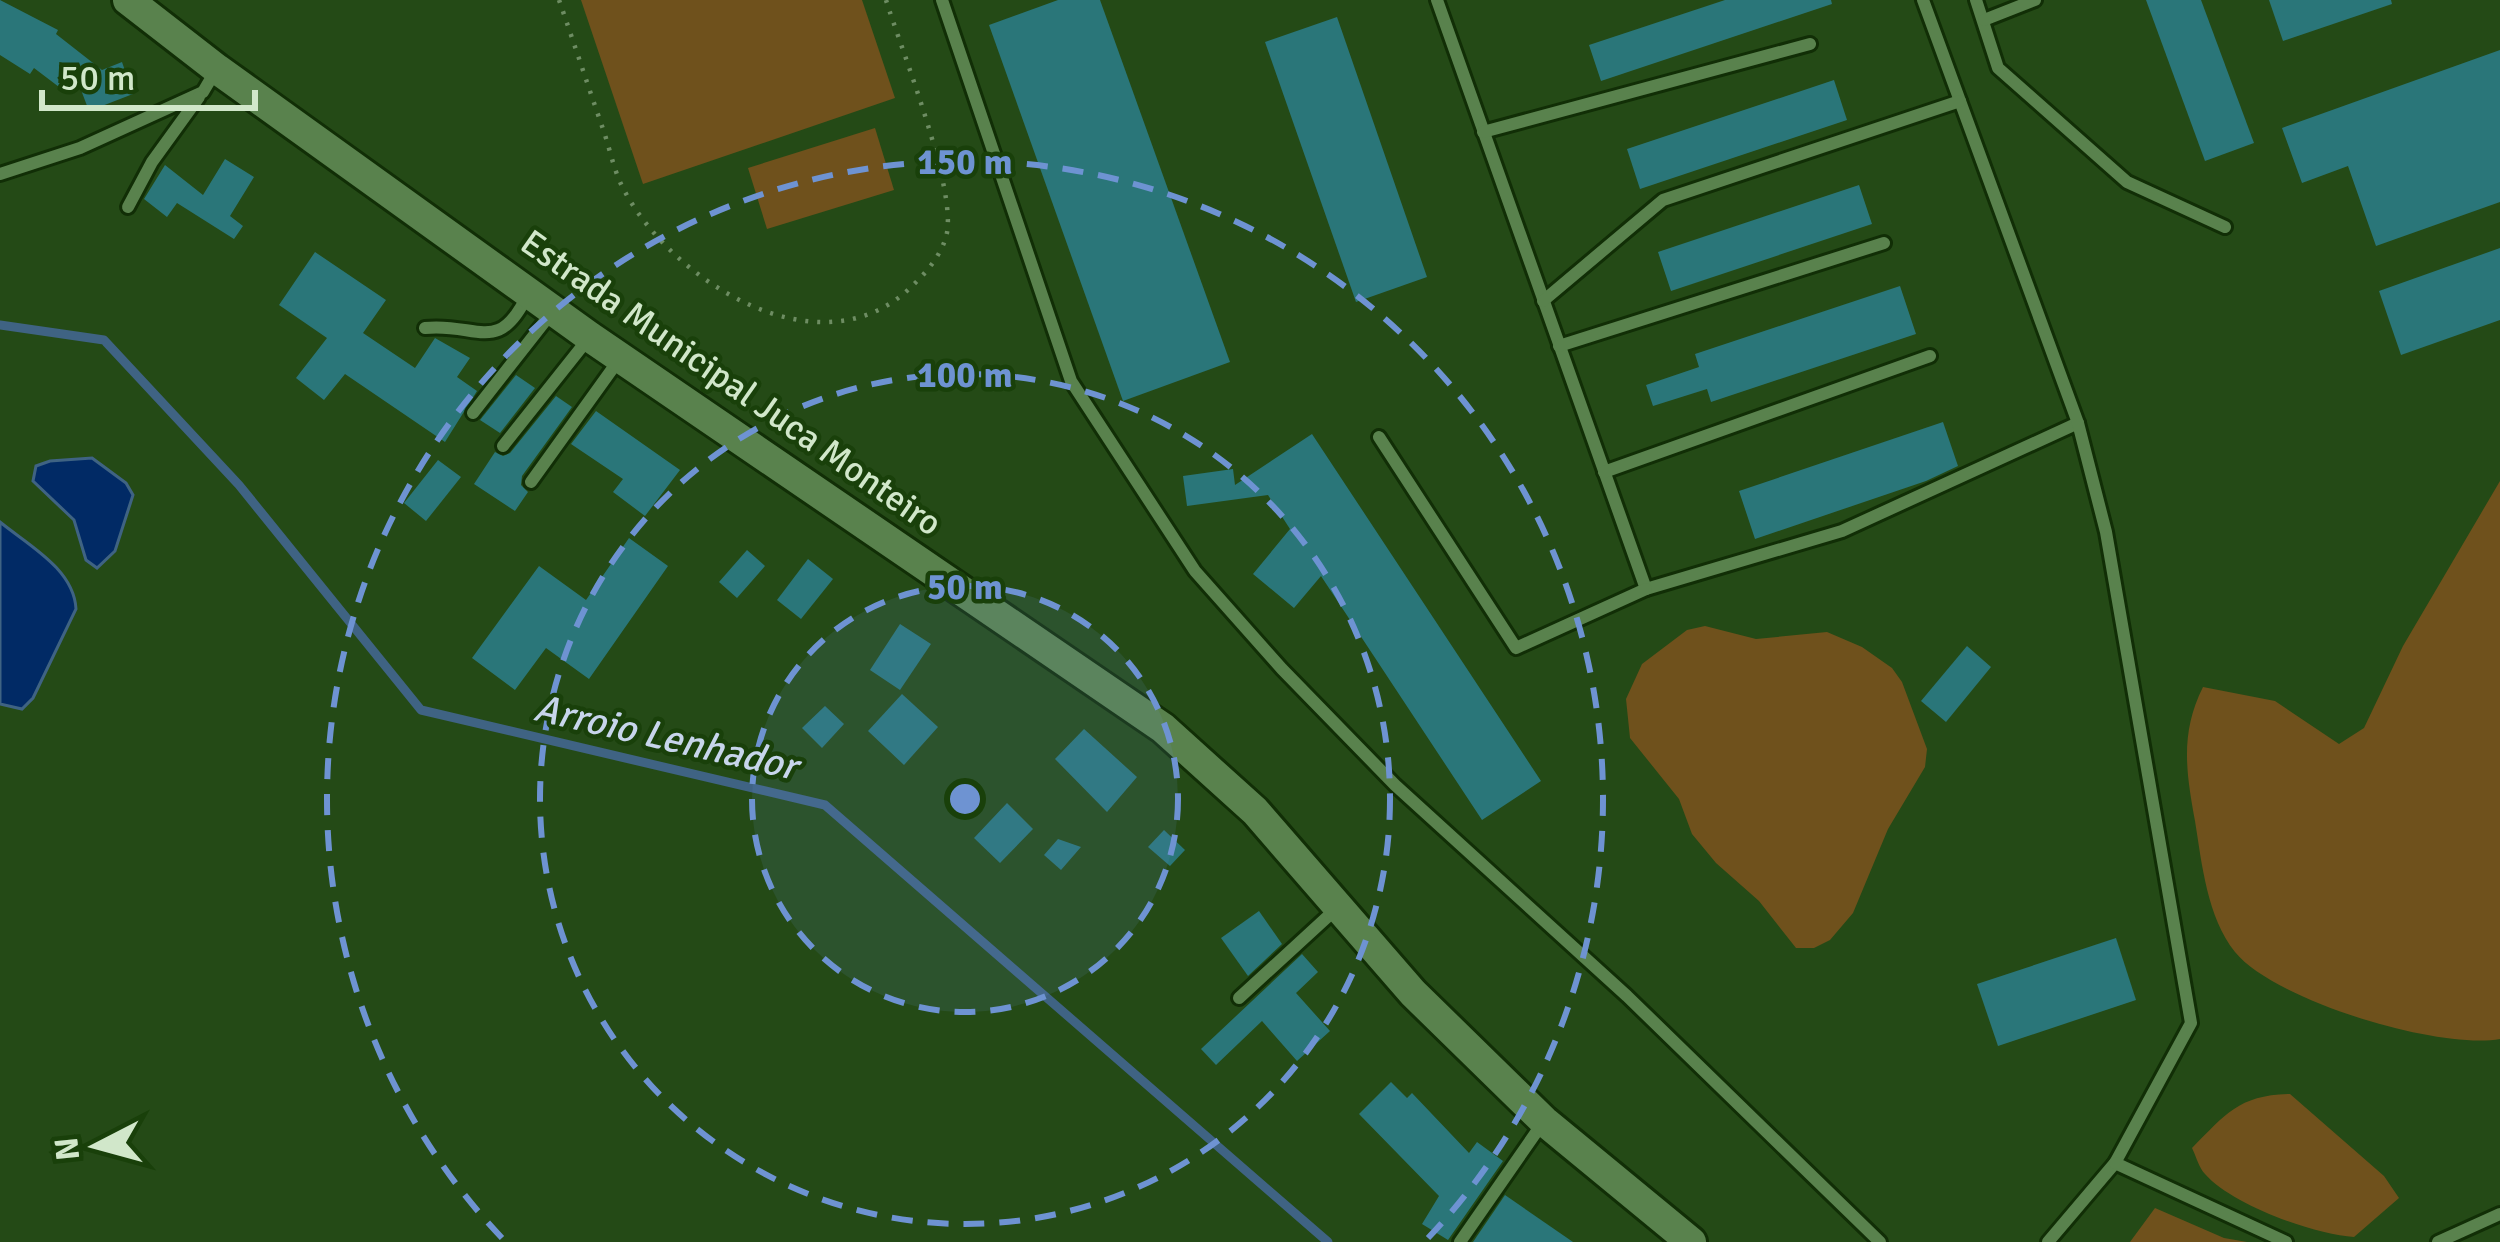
<svg xmlns="http://www.w3.org/2000/svg" width="2500" height="1242" font-family="Signika,sans-serif">
	<style>
		.green { fill: #6f511c }
		.water { fill: #012a65; stroke: #3f6383; stroke-width: 3 }
		.lines { fill: none; stroke-linecap: round; stroke-linejoin: round }
		.stream { stroke: #3f6383; stroke-width: 9 }
		.building { fill: #2a7679 }
		.service-casing { stroke: #112e06; stroke-width: 18 }
		.tertiary-casing { stroke: #112e06; stroke-width: 36 }
		.path { stroke: #6e8d63; stroke-width: 4.5; stroke-dasharray: 3 9; stroke-linecap: butt }
		.service { stroke: #59824d; stroke-width: 12 }
		.tertiary { stroke: #59824d; stroke-width: 30 }
		.ring { fill: none; stroke: #6e93d2; stroke-width: 6; stroke-dasharray: 21 15 }
		.labels { text-anchor: middle; dominant-baseline: central; stroke-width: 9; stroke-linejoin: round; paint-order: stroke }
		.street-label { font-size: 36px; fill: #d1e7ca; stroke: #19400a }
		.water-label { font-size: 39px; font-style: italic; fill: #c7d5eb; stroke: #19400a }
		.centre { fill: #6e93d2; stroke: #19400a; stroke-width: 6 }
		.ring-label { font-size: 36px; text-anchor: middle; font-weight: bold; fill: #6e93d2; stroke: #19400a; stroke-width: 9; stroke-linejoin: round; paint-order: stroke }
	</style>
	<rect width="100%" height="100%" fill="#244a16"/>
	<!-- green -->
	<g class="green">
		<path d="M581 0H862L895 98 643 184Z"/>
		<path d="M875 128 894 190 767 229 748 168Z"/>
		<path d="M2500 481V1039C2439 1050 2275 1001 2235 952 2207 917 2202 864 2195 821 2186 772 2180 733 2203 687L2275 701 2339 744 2364 728 2403 646Z"/>
		<path d="M1705 626 1756 639 1827 632 1862 647 1892 668 1902 682 1927 749 1925 767 1888 829 1853 913 1830 940 1814 948H1796L1759 901 1716 863 1692 834 1679 799 1630 738 1626 699 1642 664 1687 630Z"/>
		<path d="M2290 1094 2384 1176 2399 1198 2354 1237C2315 1235 2232 1205 2205 1174 2199 1168 2196 1156 2192 1148 2226 1114 2239 1095 2290 1094Z"/>
		<path d="M2155 1208 2224 1238 2247 1242H2130Z"/>
	</g>
	<!-- water -->
	<g class="water">
		<path d="M92 458 126 483 133 495 115 551 97 568 86 560 74 520 33 481 36 466 50 461Z"/>
		<path d="M0 522C28 545 74 569 76 609L33 698 22 709 0 704Z"/>
	</g>
	<g class="lines">
		<!-- stream -->
		<path class="stream" d="M0 325 104 340 239 485 421 710 825 805 1328 1242"/>
	</g>
	<!-- building -->
	<g class="building">
		<path d="M0 0 58 30 56 34 102 70 122 62 133 94 89 111 75 74 63 90 34 68 30 74 0 55Z"/>
		<path d="M1058 0H1100L1230 362 1123 401 989 25Z"/>
		<path d="M1725 0H1831L1832 4 1601 81 1589 45Z"/>
		<path d="M2146 0H2201L2254 143 2205 161Z"/>
		<path d="M2269 0H2391L2392 4 2283 41Z"/>
		<path d="M1337 17 1427 277 1356 302 1265 42Z"/>
		<path d="M2500 50V202L2376 246 2348 166 2302 183 2282 128Z"/>
		<path d="M1834 80 1847 120 1640 189 1627 149Z"/>
		<path d="M225 159 254 177 230 216 243 226 234 239 177 203 167 217 144 199 165 165 203 195Z"/>
		<path d="M1859 185 1872 224 1671 291 1658 252Z"/>
		<path d="M2500 248V320L2401 355 2379 291Z"/>
		<path d="M315 252 386 300 363 333 415 368 435 338 470 358 457 377 477 391 445 442 345 374 324 400 296 378 327 338 279 305Z"/>
		<path d="M1900 286 1916 334 1711 402 1707 389 1653 406 1646 385 1699 367 1695 354Z"/>
		<path d="M516 375 535 388 500 433 480 420Z"/>
		<path d="M556 396 572 407 522 476 521 485 528 492 515 511 474 484 495 452 503 456 510 453Z"/>
		<path d="M596 411 680 470 645 516 613 492 623 479 571 444Z"/>
		<path d="M1943 422 1958 466 1926 481 1755 539 1739 491Z"/>
		<path d="M1312 434 1541 781 1482 820 1321 576 1294 608 1253 574 1290 529 1268 495 1187 506 1183 476 1233 469 1235 485Z"/>
		<path d="M438 460 461 477 426 521 404 503Z"/>
		<path d="M629 538 668 566 589 679 546 648 515 690 472 658 539 566 586 600Z"/>
		<path d="M747 550 765 566 737 598 719 582Z"/>
		<path d="M808 559 833 579 801 619 777 600Z"/>
		<path d="M900 624 931 644 900 690 870 670Z"/>
		<path d="M1967 646 1991 667 1946 722 1921 701Z"/>
		<path d="M902 694 938 727 904 765 868 731Z"/>
		<path d="M825 706 844 724 822 748 802 728Z"/>
		<path d="M1084 729 1137 777 1107 812 1055 759Z"/>
		<path d="M1007 803 1033 829 1000 863 974 838Z"/>
		<path d="M1164 830 1185 850 1170 866 1148 847Z"/>
		<path d="M1058 839 1081 847 1061 870 1044 855Z"/>
		<path d="M1259 911 1282 944 1248 976 1221 938Z"/>
		<path d="M2116 938 2136 1000 1998 1046 1977 984Z"/>
		<path d="M1302 954 1318 972 1296 993 1330 1031 1297 1061 1262 1021 1216 1065 1201 1049Z"/>
		<path d="M1391 1082 1407 1098 1412 1093 1469 1153 1477 1142 1503 1161 1448 1240 1422 1224 1439 1196 1359 1114Z"/>
		<path d="M1505 1195 1573 1242H1473Z"/>
	</g>
	<g class="lines">
		<!-- service casing -->
		<g class="service-casing">
			<g id="service">
				<path d="M942 0 1071 381 1195 571 1282 669 1395 785 1627 996 1880 1242"/>
				<path d="M1437 0 1646 589 1842 531 2078 423"/>
				<path d="M1923 0 2078 423 2106 532 2191 1023 2115 1163 2048 1242"/>
				<path d="M1976 0 1998 68 2127 182 2225 227"/>
				<path d="M1984 20 2035 0"/>
				<path d="M1483 132 1810 44"/>
				<path d="M0 174 80 148 203 92 216 70"/>
				<path d="M128 207 152 162 199 97"/>
				<path d="M1543 301 1663 200 1960 101"/>
				<path d="M425 328C477 322 498 357 528 294"/>
				<path d="M1559 346 1884 243"/>
				<path d="M473 413 553 311"/>
				<path d="M1379 437 1516 648 1646 589"/>
				<path d="M503 446 588 339"/>
				<path d="M1604 472 1930 356"/>
				<path d="M531 482 618 361"/>
				<path d="M1239 998 1336 909"/>
				<path d="M2115 1163 2286 1242"/>
				<path d="M1460 1242 1544 1121"/>
				<path d="M2438 1242 2500 1214"/>
			</g>
		</g>
		<!-- tertiary casing -->
		<g class="tertiary-casing">
			<path id="tertiary" d="M128 0 217 69 590 337 1163 728 1255 811 1413 993 1544 1121 1691 1242"/>
		</g>
		<!-- path -->
		<path class="path" d="M559 0C574 43 588 86 603 129 610 149 614 172 624 190 672 281 819 374 910 288 925 274 940 257 946 237 959 193 901 49 886 0"/>
		<!-- service -->
		<use href="#service" class="service"/>
		<!-- tertiary -->
		<use href="#tertiary" class="tertiary"/>
	</g>
	<!-- distance rings -->
	<circle cx="965" cy="799" r="213" fill="#6e93d2" fill-opacity=".12"/>
	<g class="ring">
		<circle cx="965" cy="799" r="213"/>
		<circle cx="965" cy="799" r="425"/>
		<path d="M502 1238A638 638 0 1 1 1428 1238"/>
	</g>
	<g class="labels">
		<!-- street labels -->
		<g class="street-label">
			<text transform="translate(731 383) rotate(35)">Estrada Municipal Juca Monteiro</text>
		</g>
		<!-- water labels -->
		<g class="water-label">
			<text transform="translate(666 737) rotate(13)">Arroio Lenhador</text>
		</g>
	</g>
	<circle cx="965" cy="799" r="18" class="centre"/>
	<g class="ring-label">
		<text x="965" y="174">150 m</text>
		<text x="965" y="387">100 m</text>
		<text x="965" y="599">50 m</text>
	</g>
	<!-- north arrow -->
	<g transform="translate(96 1146) rotate(264)" stroke="#19400a" stroke-width="9" paint-order="stroke">
	<path d="M0-9L21 45L0 30L-21 45Z" fill="#d1e7ca"/>
	<text y="-18" font-size="33" font-weight="bold" text-anchor="middle" fill="#d1e7ca">N</text>
	</g>
	<!-- scale -->
	<path d="M42 90v18h213v-18" fill="none" stroke="#d1e7ca" stroke-width="6"/>
	<text x="60" y="90" font-size="36" fill="#d1e7ca" stroke="#19400a" stroke-width="9" paint-order="stroke">50 m</text>
</svg>
